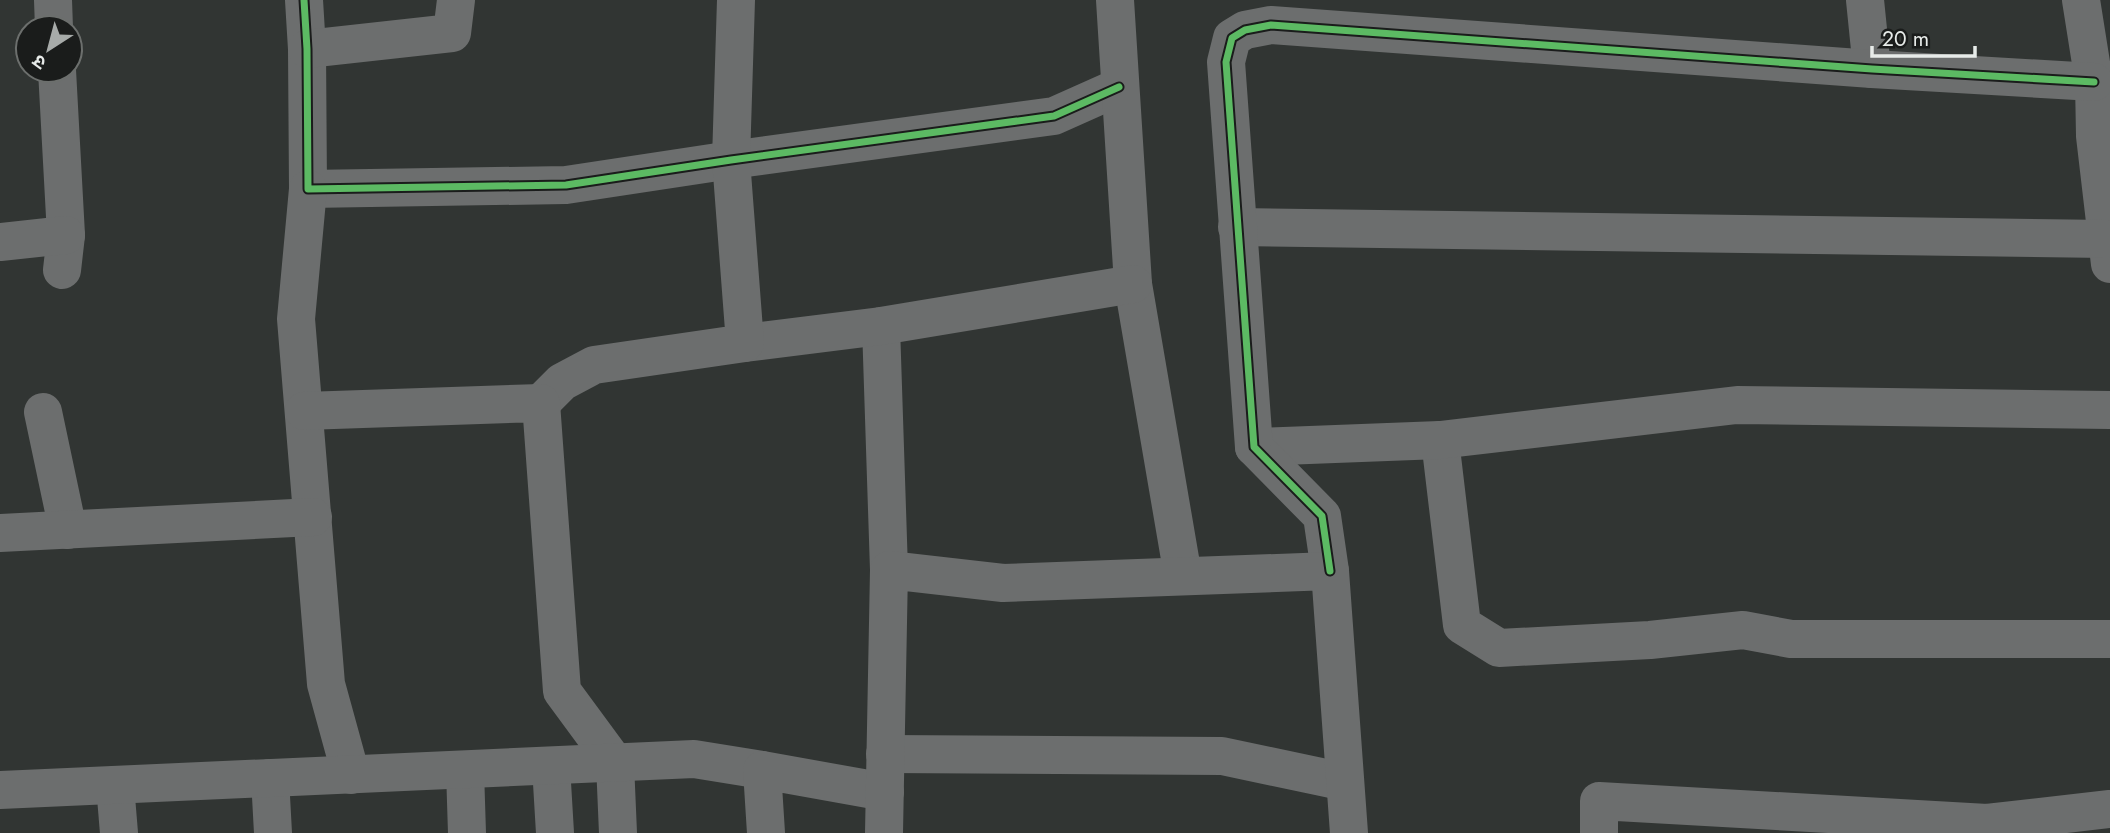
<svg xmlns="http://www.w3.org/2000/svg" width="2110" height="833" font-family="Jost,'Noto Sans Devanagari',sans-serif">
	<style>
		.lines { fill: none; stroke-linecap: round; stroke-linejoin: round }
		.minor { stroke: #6c6e6e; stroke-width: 38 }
		.cycleway-casing { stroke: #1a1c1b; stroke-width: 11 }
		.cycleway { stroke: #5cba63; stroke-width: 7 }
	</style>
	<rect width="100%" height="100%" fill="#313533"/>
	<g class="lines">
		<!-- minor -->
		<g class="minor">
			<path d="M53 0 54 28"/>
			<path d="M304 0 307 49 308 189 566 185 731 160 1054 116 1119 87"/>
			<path d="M1115 0 1133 284 1183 576"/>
			<path d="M1865 0 1872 69"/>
			<path d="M2081 0 2094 82 2095 136 2110 264"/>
			<path d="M307 49 452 33 456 0"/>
			<path d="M57 70 66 235 62 270"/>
			<path d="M308 189 296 319 326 684 351 775"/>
			<path d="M1237 227 2107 239"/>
			<path d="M0 242 66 235"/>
			<path d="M881 326 889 570"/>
			<path d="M745 343 881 326 1133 284"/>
			<path d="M541 403 562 382 594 365 745 343 731 160 736 0"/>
			<path d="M304 411 541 403 562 691 615 763 618 833"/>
			<path d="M43 412 68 530"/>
			<path d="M1440 440 1462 625 1499 648 1650 640 1743 630 1791 639H2110"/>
			<path d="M1254 447 1440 440 1737 405 2110 410"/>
			<path d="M0 533 313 517"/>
			<path d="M1330 571 1322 516 1254 447 1226 62 1232 38 1245 30 1271 25 1872 69 2094 82"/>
			<path d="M885 754 1222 756 1345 782"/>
			<path d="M551 766 555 833"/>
			<path d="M465 770 467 833"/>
			<path d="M270 778 273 833"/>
			<path d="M115 785 119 833"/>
			<path d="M0 790 694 759 762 770"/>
			<path d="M766 833 762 770 885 792"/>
			<path d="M884 833 889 570 1003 583 1330 571 1349 833"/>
			<path d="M1599 833V801L1987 823 2110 809"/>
		</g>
		<!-- cycleway casing -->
		<g class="cycleway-casing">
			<g id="cycleway">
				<path d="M304 0 307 49 308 189 566 185 731 160 1054 116 1119 87"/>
				<path d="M1330 571 1322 516 1254 447 1226 62 1232 38 1245 30 1271 25 1872 69 2094 82"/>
			</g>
		</g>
		<!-- cycleway -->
		<use href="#cycleway" class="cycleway"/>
	</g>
	<!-- north arrow -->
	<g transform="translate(49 49) rotate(216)"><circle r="33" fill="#1a1c1b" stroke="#6c6f6d" stroke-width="2"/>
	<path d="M0-5L12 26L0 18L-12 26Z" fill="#a7aba9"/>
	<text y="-10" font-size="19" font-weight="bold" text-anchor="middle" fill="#e7ebe9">उ</text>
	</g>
	<!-- scale -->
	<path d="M1872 46v10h103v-10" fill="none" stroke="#e7ebe9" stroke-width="3.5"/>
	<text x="1882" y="46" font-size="21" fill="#e7ebe9" stroke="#1a1c1b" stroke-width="5" paint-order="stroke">20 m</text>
</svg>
